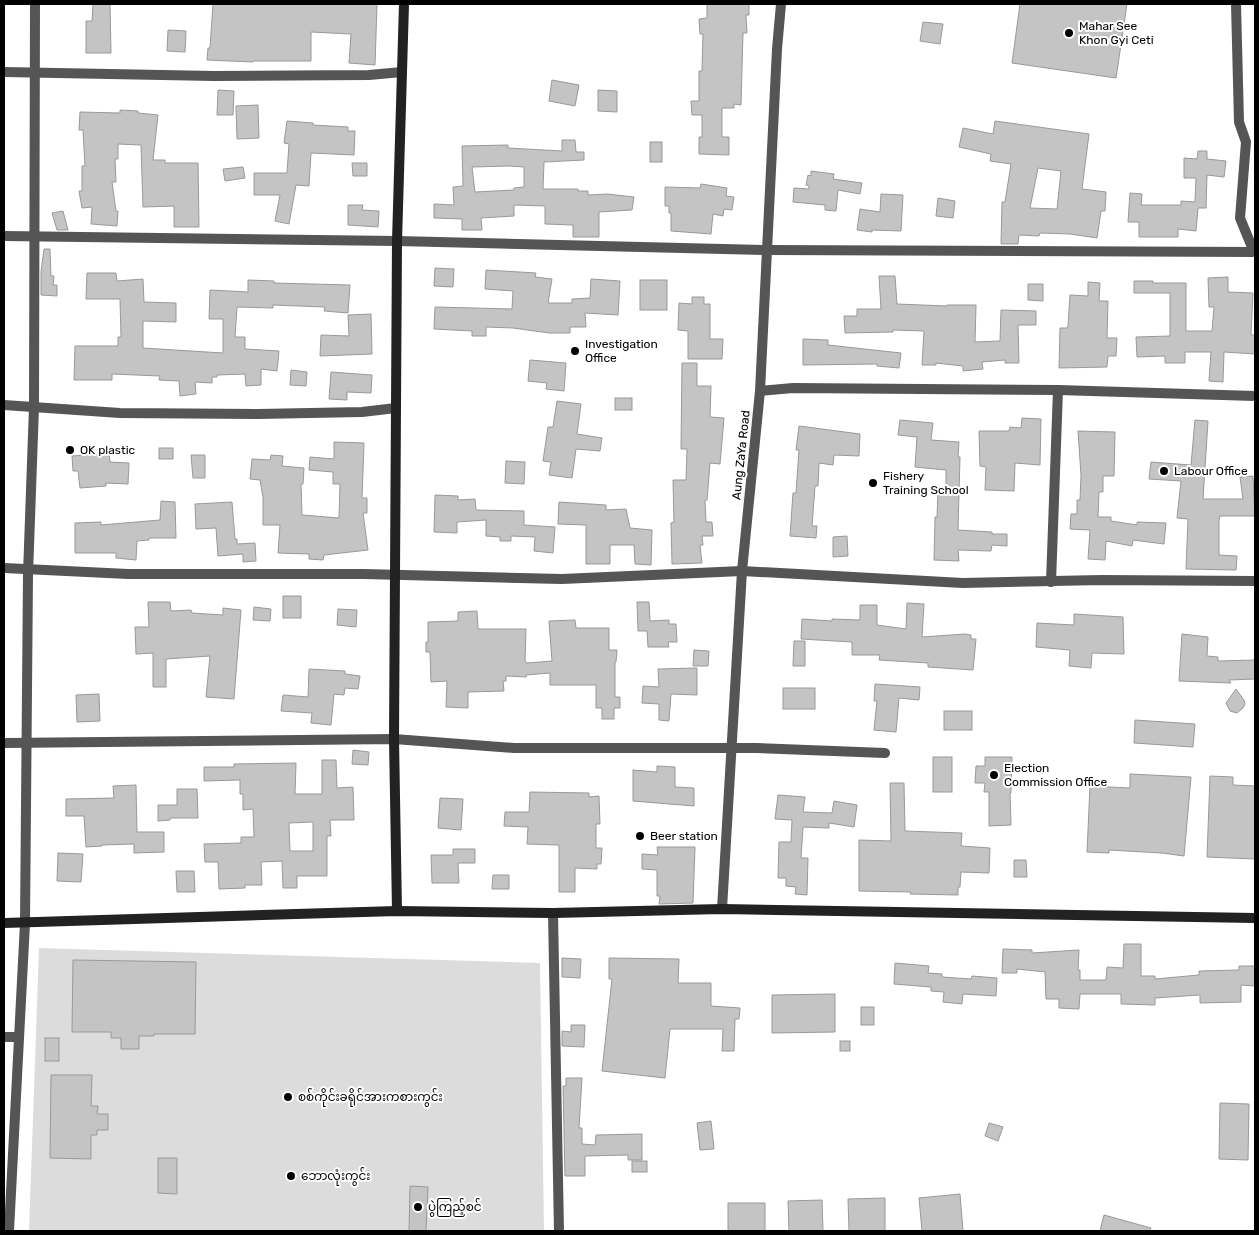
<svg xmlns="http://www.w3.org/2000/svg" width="1259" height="1235" font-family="Rubik,'Noto Sans Myanmar',sans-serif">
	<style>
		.green { fill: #dcdcdc }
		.building { fill: #c4c4c4; stroke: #999; fill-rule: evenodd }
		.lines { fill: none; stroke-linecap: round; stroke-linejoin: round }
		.street { stroke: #555; stroke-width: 10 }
		.secondary { stroke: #222; stroke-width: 10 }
		.poi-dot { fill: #000; stroke: #fff; stroke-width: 2 }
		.labels { text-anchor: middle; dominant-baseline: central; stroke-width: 4; stroke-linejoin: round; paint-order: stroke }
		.poi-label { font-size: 12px; fill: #000; stroke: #fff; text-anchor: start }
		.street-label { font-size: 12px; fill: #000; stroke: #fff }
	</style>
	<rect width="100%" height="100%" fill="#fff"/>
	<!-- green -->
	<path class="green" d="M39 948 540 963 544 1231H29Z"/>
	<!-- building -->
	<g class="building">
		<path d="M93 4H110L111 53H86V21H92Z"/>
		<path d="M213 4H377L375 65 349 63 351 34 311 32V61H253V62L207 60 208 48H210Z"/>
		<path d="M707 4H749V15H746L747 33H743L741 105 734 104V108H722V137H729V155L699 154V137H702V115H692L691 101H699V71H702L703 34H700L699 19 707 18Z"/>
		<path d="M1020 4H1127L1116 78 1012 63Z"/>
		<path d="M923 22 943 24 940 44 920 41Z"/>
		<path d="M168 30 186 31 185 52 167 51Z"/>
		<path d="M552 80 579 85 575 106 549 101Z"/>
		<path d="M218 90 234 91 233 115H217Z"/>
		<path d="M598 90 617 91V112L598 111Z"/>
		<path d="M258 105 259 138 237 139 236 106Z"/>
		<path d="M120 110 138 111V113L158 115 153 160H165V163H198L199 227H174V206L143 207 141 145 118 144V159H115L116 182H112L116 211H118L117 226 91 224 92 207 82 208 79 191H82V166H85L83 130H79L80 112 120 113Z"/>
		<path d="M287 121 313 123V125L348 127V131H355L354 155 311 153 309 186 296 185 289 224 275 221 280 195H254V173H287L289 144 284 143Z"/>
		<path d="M995 121 1089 134 1082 189 1106 192 1105 211H1101L1097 238 1070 234 1040 233 1039 236 1019 235 1018 244H1001L1002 202H1005L1011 164 990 161 991 154 959 147 963 128 993 134ZM1038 168 1061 171 1057 209 1030 208Z"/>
		<path d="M562 140H575L576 152H584V160L544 162 543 189H578V191H588V195L607 194 634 197 632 210 599 212V237H573V225L545 224V206L514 205V216L481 218 482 230H462V219L434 218V204L454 205 453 187 463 186 462 146 508 145V148L562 151ZM509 166 524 167V187L514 188V190L475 192 472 167Z"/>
		<rect x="650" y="142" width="12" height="20"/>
		<path d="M1198 151H1207V159L1226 161 1224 177 1207 175 1206 208H1198L1196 231 1178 229V237H1139V222H1128L1130 193 1142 194 1141 205H1181V201L1195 202 1196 178H1184V158L1197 159Z"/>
		<path d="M352 163H367V176H353Z"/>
		<path d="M243 167 245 178 225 181 223 169Z"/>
		<path d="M811 171 834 174 833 179 862 183 860 194 838 190 836 211 825 210V205L793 202 794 188 809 189V186L806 185 808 175 811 176Z"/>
		<path d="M701 184 727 188 726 196 734 197 732 210 724 209 723 216 713 214 711 234 671 231V213H669V206H665V187L700 188Z"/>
		<path d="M881 194 903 195 901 231 872 230V232L857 230 860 209 880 212Z"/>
		<path d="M938 198 955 201 953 218 936 216Z"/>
		<path d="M348 205H363L362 210 379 211 378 227 348 225Z"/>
		<path d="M63 211 68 230H57L52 213Z"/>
		<path d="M44 249H50L51 276H54L53 285H57V296L41 295V272Z"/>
		<path d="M435 268 454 269 453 287 434 286Z"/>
		<path d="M486 270 536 273 535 277 552 279 548 303H572V299L590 298 591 279 620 281 618 315 585 313 586 327H570V333H549L513 328 486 327V336H472V331L434 329 435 307 512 309 513 291 485 289Z"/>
		<path d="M87 273H116L117 281 143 279 144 302 176 303V322L143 321V348L223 353V319H209L210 290 248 292V280L274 281V283L350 285 348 313 324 311 325 307 273 305V308L237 307 235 337H245V349L279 351 277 371 261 369V385L246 386 245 374 217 375V377H212V383L195 382 196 394 180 396 179 381 159 380 160 376 112 374V380H74L75 346H118V337H121L120 299H86Z"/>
		<path d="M879 276H895L897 304 947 306V305H976L975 342 1000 341 1001 310 1036 311V325H1018L1019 363H1005V360L982 362 983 369 963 371V366L936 363V365H922L924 331 893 330V332L845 333 844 316H857V309H881Z"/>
		<path d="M1228 277V292L1253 293 1251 335H1255V354L1224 352 1223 382 1209 381 1211 352H1185V363H1165V356L1137 357 1136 337 1170 336V293H1134V281H1153V283H1186V331H1212L1214 307H1209L1208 278Z"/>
		<rect x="640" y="280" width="27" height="30"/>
		<path d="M1088 282 1100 283 1099 301H1108L1107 338H1117L1116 356H1108L1107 367 1059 368 1060 328H1067L1068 326 1070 295 1088 296Z"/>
		<path d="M1028 284H1043V301L1028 300Z"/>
		<path d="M692 297H704V304H710V339H723L722 359H688V331L678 330 679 303 692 304Z"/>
		<path d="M371 314 372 354 320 356 321 335 349 336 348 315Z"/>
		<path d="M803 339 828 340V345L901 353 899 368 877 366V364L803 365Z"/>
		<path d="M530 360 566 363 564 391 546 389 547 383 528 381Z"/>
		<path d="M682 363H697V386H711L710 417 724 418 720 464 710 463 707 500H705L706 522H712L713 536H702L703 545H700L702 563 672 564 671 523 674 522 673 480H686L687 449H681Z"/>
		<path d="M291 370 307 372 306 386 290 385Z"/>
		<path d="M331 372 372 375 371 393 347 392V400L329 399Z"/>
		<rect x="615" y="398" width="17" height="12"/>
		<path d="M557 401 581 404 577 434 602 438 600 451 576 449 572 478 549 475 551 462 543 461 548 427H553Z"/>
		<path d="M1022 418 1041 419 1040 465 1015 463 1014 491 985 490 986 467 980 466 979 431H1009L1010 427 1021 428Z"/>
		<path d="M900 420 933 423 931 440 959 442 958 457H960L958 530 992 532V534H1007V546L992 545 991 551 958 550 959 561 934 560 935 517H937L938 492H946V470L915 467 917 437 898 435Z"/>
		<path d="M1195 420 1208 421 1203 499H1243L1240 477 1253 476 1255 516H1220L1219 520V555L1237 556 1236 570 1186 569 1188 519 1177 518 1181 481 1149 479 1151 462 1191 465Z"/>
		<path d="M799 426 860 434 859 456 834 455 833 465 819 463 818 486H815L812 526H817L816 538 790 536 793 493H796L799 450H796Z"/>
		<path d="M1078 431 1115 432 1114 476H1103V492H1099L1098 517H1111V521L1137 525V522L1166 523 1164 544 1133 540 1132 546 1106 541 1105 560 1088 559 1090 530 1070 529 1071 514H1077V500H1080L1081 475Z"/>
		<path d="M334 442 364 443 362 498H367V513H363L368 550 324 555 323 560 309 559V554L278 553 280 525H263V497L260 480 250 479 252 459 270 460 271 455 283 456 282 466 304 468 303 484H301L302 515 339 518 340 484H333V472L309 470 310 457 334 459Z"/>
		<rect x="159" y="448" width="14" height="11"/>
		<path d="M109 453 110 462 129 463 128 484 106 483V486L80 488 78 471H73L72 456Z"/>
		<path d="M191 455H205V478H193Z"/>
		<path d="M506 461 525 462 524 484 505 483Z"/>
		<path d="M435 495 458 496V500L475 499 476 510 524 511V525L555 527 553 553 534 551 535 537 511 536V541H500V537L486 536V520L457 522V533L434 532Z"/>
		<path d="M161 501 175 502 176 538H149V540L137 541 136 560 116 558V553H75V523L101 522V525L160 520Z"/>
		<path d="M232 502 235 539H237V544L255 543 256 561 243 562V554L218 556 216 528 196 529 195 504Z"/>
		<path d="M559 502 606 505V510L626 509 630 528 652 530 651 565 635 564 634 545H610V564H586V525L558 524Z"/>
		<path d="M847 536 848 556 833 557V537Z"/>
		<rect x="283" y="596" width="18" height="22"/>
		<path d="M148 602H170L171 611 191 610 192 613 223 615V608L241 610 234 699 206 697 210 656 166 659V687H153V653L136 654 135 627H149Z"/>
		<path d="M637 602H649L650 621 669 620V624H676L677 642H668L669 647H648L647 631H638Z"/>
		<path d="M907 603 924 604 922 637 965 634 971 635V639H976L973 670 928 667V663L879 660 880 655H852V642L801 639 802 619 832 621V619L860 620V605H877V625L906 629Z"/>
		<path d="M254 607 271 609 270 621 253 620Z"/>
		<path d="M338 609 357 610 356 627 337 625Z"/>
		<path d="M477 611 478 629H526L525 661 527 663 552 661 549 621 575 620 576 628H609V650H617L616 662H615V697H620V708H614V719H602V708H596V685H550V673L526 675V677L506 676V681H503L504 691 468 692V708L446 707 447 681 431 682 430 652H426V642H428V622L458 621V612Z"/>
		<path d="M1074 614 1123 617 1124 654 1092 653 1091 668 1069 666 1070 650 1036 647 1037 623 1074 625Z"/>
		<path d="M1182 634 1208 637 1207 656 1218 657V661L1255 660V679L1229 680 1231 683 1179 681Z"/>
		<path d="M794 641H805V666H793Z"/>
		<path d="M694 650 709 651 708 666H693Z"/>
		<path d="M697 668V695L671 694 669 721 659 720V704L642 703 643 686 659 687 658 669Z"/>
		<path d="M309 669 345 671V674L360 676 358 689 345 688 344 695 334 694 331 725 311 723 312 713 281 711 283 695 308 697Z"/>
		<path d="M875 684 920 687 919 700 899 698 896 732 874 730 877 701H874Z"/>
		<rect x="783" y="688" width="32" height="21"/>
		<path d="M1236 689 1244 700 1245 704 1243 708 1237 713 1230 711 1226 703Z"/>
		<path d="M99 694 100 721 77 722 76 695Z"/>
		<rect x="944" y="711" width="28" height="19"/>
		<path d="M1135 720 1195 724 1193 747 1134 743Z"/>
		<path d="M353 750 369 752 368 765 352 764Z"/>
		<rect x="933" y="757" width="19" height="35"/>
		<path d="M985 757H1012L1011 793H1010L1011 825 989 826V792H984L985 783H975L976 766H985Z"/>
		<path d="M322 760H336L337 788 353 787 354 820H330L331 836H327V876H297V888H283L282 861 261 862 262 885H245V888L219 889 218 862H205L204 844 241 843V837H254L253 809 243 810V794H240V780L204 781V767H234V764L296 763 295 794H322ZM313 822V851H290L289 823Z"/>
		<path d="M657 766 675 767V787L694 788V806L633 801V770L657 772Z"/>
		<path d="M1130 774 1191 777 1184 856 1162 853 1109 850V853L1087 852 1090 786 1130 788Z"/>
		<path d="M1210 776 1233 777V785L1255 786V859L1207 857Z"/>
		<path d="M890 783H904L905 831 962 833 961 846 990 848 989 873 961 872 960 887H958V895L910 894 911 892 859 891V840L891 841Z"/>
		<path d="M136 785 137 832H164V852L134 853V844L102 845V846L86 847 84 816H66V799L114 798 113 786Z"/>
		<path d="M177 789H197L198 818H170V820L158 821V805H177Z"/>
		<path d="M530 792 589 793V797L599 796 600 824H596V848H602L601 864H597V869L575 868V892H559V845L527 844 528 827 504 826 505 812H529Z"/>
		<path d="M778 795 805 797 803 812 832 813 834 801 857 805 854 827 829 823V828L803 827 801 858H808L807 895 795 894 796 887 786 886V878H778L779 842H791L792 820 775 819Z"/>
		<path d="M440 798 463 799 461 830 438 828Z"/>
		<path d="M657 847H695L693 903 659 904 660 896H657V870L642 869V854L658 855Z"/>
		<path d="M453 849H475V863H458L459 883H432L431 855H453Z"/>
		<path d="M58 853 83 854 81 882 57 881Z"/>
		<path d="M1014 860H1026L1027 877H1014Z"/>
		<path d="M176 871H194L195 892H177Z"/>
		<path d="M493 875H509V889H492Z"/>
		<path d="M1124 944H1141V976H1155V979L1199 975V971L1239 970V966H1255V986L1241 985V1002L1200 1003V995L1155 998V1005L1121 1004V994H1080L1079 1009 1059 1008V999H1046L1045 972 1017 969V973H1002L1003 949 1032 950V953L1079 950 1078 970H1080V980H1106L1107 967 1123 968Z"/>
		<path d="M562 958 581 959 580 978 562 977Z"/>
		<path d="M609 958 679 959 678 983H711V1006L740 1008 739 1019H735L734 1051H722L723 1029H670L665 1078 602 1071 612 979H609Z"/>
		<path d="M73 960 196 962 195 1034H154V1036H139V1049H121V1038H111V1032H72Z"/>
		<path d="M895 963 929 966 928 973 942 974V977L971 979 972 976 997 978 996 996 963 994 962 1004 943 1002 944 992 931 991V987L894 984Z"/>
		<path d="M835 994V1032L772 1033V995Z"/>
		<rect x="861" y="1007" width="13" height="18"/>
		<path d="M571 1025H585L584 1047 562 1046V1031L571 1032Z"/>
		<rect x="45" y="1038" width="14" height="23"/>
		<rect x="840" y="1041" width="10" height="10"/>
		<path d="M51 1075H92L91 1106H98L97 1114H108V1130H97V1135H91V1159L50 1158Z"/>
		<path d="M566 1078H582L579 1128H582V1144L595 1145 596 1135 642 1134V1160H628V1155L585 1156V1176H565L563 1086H566Z"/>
		<path d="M1220 1103 1249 1104 1248 1160 1219 1159Z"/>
		<path d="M711 1121 714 1149 700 1150 697 1123Z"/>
		<path d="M989 1123 1003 1127 998 1141 985 1136Z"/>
		<path d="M158 1158H177V1194L158 1193Z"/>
		<rect x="632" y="1161" width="15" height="11"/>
		<path d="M410 1186 428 1187 426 1231H409Z"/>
		<path d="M960 1194 963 1231H922L919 1198Z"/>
		<path d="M885 1198V1231H849L848 1199Z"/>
		<path d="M822 1200 823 1231H789L788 1201Z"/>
		<rect x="728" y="1203" width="37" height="28"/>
		<path d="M1104 1215 1151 1228 1150 1231H1100Z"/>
	</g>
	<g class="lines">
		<!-- street -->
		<g class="street">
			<path d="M1236 4 1239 122 1246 142 1240 218 1254 252"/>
			<path d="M4 72 214 76 369 75 402 72"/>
			<path d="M4 236 397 241 768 250 1255 252"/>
			<path d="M760 391 793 388 1058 390 1255 396"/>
			<path d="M4 405 120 413 258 414 362 412 396 408"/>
			<path d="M4 568 128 574H364L562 579 742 571 963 583 1102 580 1255 581"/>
			<path d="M1051 582 1058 390"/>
			<path d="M4 743 394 739 514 748H756L885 753"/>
			<path d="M722 909 742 571 760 391 777 49 781 4"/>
			<path d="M553 913 559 1231"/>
			<path d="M4 1037H19"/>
			<path d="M9 1231 25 923 28 574 34 407 35 4"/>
		</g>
		<!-- secondary -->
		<g class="secondary">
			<path d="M397 911 394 739 397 241 404 4"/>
			<path d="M4 923 397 911 553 913 722 909 1255 918"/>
		</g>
	</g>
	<!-- markers -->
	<g class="poi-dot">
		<circle cx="1069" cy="33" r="5"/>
		<circle cx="575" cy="351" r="5"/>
		<circle cx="70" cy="450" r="5"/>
		<circle cx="1164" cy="471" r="5"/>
		<circle cx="873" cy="483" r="5"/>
		<circle cx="994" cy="775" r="5"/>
		<circle cx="640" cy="836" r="5"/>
		<circle cx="288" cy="1097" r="5"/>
		<circle cx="291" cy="1176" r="5"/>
		<circle cx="418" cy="1207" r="5"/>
	</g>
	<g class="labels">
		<!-- poi labels -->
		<g class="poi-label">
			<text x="1079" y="26">Mahar See<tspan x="1079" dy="14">Khon Gyi Ceti</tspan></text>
			<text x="585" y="344">Investigation<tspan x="585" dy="14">Office</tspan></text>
			<text x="80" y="450">OK plastic</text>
			<text x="1174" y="471">Labour Office</text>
			<text x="883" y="476">Fishery<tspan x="883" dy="14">Training School</tspan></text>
			<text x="1004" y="768">Election<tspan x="1004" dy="14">Commission Office</tspan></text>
			<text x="650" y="836">Beer station</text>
			<text x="298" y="1097">စစ်ကိုင်းခရိုင်အားကစားကွင်း</text>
			<text x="301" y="1176">ဘောလုံးကွင်း</text>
			<text x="428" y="1207">ပွဲကြည့်စင်</text>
		</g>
		<!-- street labels -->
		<g class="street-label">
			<text transform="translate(741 455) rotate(-84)">Aung ZaYa Road</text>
		</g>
	</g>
	<!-- border -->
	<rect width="1259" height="1235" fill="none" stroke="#000000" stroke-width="10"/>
</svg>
